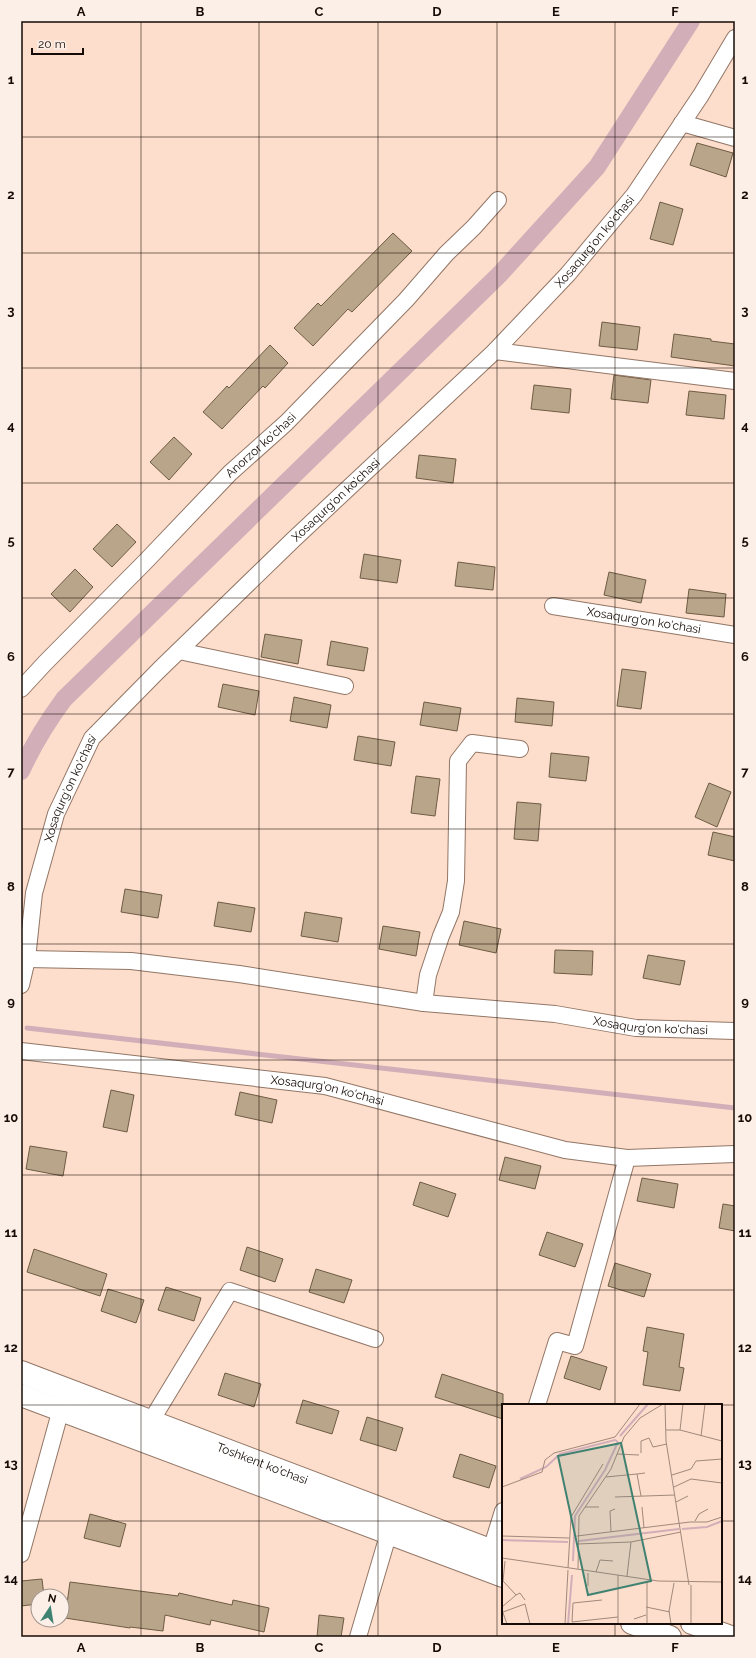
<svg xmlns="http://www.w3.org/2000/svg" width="756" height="1658" font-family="Raleway,sans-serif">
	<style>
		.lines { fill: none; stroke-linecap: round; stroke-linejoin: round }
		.stream { stroke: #d2aeb8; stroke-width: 5 }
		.canal { stroke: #d2aeb8; stroke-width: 18 }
		.building { fill: #b9a58a; stroke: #6d5c43 }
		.street-casing { stroke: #927666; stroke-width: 18 }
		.highway-casing { stroke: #927666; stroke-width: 24 }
		.street { stroke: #fff; stroke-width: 16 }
		.highway { stroke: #fff; stroke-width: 22 }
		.grid { fill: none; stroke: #160b06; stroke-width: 1; stroke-opacity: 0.55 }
		.labels { text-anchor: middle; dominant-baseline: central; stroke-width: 4; stroke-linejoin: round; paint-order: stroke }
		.street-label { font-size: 12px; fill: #160b06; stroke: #fcefe7 }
		.inset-river { fill: none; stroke: #d2aeb8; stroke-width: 2 }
		.inset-road { fill: none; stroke: #a1897c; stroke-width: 1 }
		.view { fill: #408272; fill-opacity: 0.15; stroke: #408272; stroke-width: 2 }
		.inset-edge { fill: none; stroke: #160b06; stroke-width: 2 }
		.neatline { fill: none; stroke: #160b06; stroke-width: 1.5 }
		.grid-label { font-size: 13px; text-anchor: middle; font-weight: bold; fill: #160b06 }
	</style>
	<rect width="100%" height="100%" fill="#fdddcb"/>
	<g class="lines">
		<!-- stream -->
		<path class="stream" d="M27 1028 735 1108"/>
		<!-- canal -->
		<path class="canal" d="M21 771C33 745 47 722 64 699L500 274 597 167 691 21"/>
	</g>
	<!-- building -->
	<g class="building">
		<path d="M697 143 733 153 726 177 690 165Z"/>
		<path d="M660 202 683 209 673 245 650 239Z"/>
		<path d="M393 233 412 251 352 312 348 309 313 346 294 328 318 303 321 306Z"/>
		<path d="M602 322 640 327 637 350 599 346Z"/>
		<path d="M674 334 711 339V341L735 344V366L671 357Z"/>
		<path d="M270 345 288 363 265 388 263 386 222 429 203 412 227 386 229 388Z"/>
		<path d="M614 375 651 380 648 403 611 399Z"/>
		<path d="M534 385 571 389 569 413 531 409Z"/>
		<path d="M689 391 726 395 724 419 686 415Z"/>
		<path d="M174 437 192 454 169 480 150 462Z"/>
		<path d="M419 455 456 459 453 483 416 478Z"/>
		<path d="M117 524 136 542 112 567 93 549Z"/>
		<path d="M364 554 401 560 397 583 360 578Z"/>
		<path d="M458 562 495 567 493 590 455 586Z"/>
		<path d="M75 569 93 587 70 612 51 594Z"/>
		<path d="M609 572 646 580 641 603 604 595Z"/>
		<path d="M689 589 726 594 724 617 686 613Z"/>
		<path d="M265 634 302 640 298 664 261 657Z"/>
		<path d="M331 641 368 648 364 671 327 665Z"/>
		<path d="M622 669 646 672 641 709 617 706Z"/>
		<path d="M223 684 259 691 255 715 218 707Z"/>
		<path d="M294 697 331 705 327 728 290 721Z"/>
		<path d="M517 698 554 702 552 726 515 722Z"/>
		<path d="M424 702 461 708 457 731 420 725Z"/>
		<path d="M358 736 395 742 391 766 354 760Z"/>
		<path d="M551 753 589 757 586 781 549 777Z"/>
		<path d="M416 776 440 779 435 816 411 813Z"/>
		<path d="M709 783 731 792 717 827 695 817Z"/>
		<path d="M517 802 541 804 538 841 514 839Z"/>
		<path d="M713 832 735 837V861L708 855Z"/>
		<path d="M125 889 162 895 158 918 121 912Z"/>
		<path d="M218 902 255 908 251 932 214 926Z"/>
		<path d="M305 912 342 918 338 942 301 936Z"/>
		<path d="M464 921 501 929 496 953 459 945Z"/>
		<path d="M383 926 420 932 416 956 379 949Z"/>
		<path d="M555 950 593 951 592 975 554 973Z"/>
		<path d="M648 955 685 961 680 985 643 978Z"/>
		<path d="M111 1090 134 1095 127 1132 103 1127Z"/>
		<path d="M240 1092 277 1100 272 1123 235 1115Z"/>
		<path d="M30 1146 67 1152 63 1176 26 1169Z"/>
		<path d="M505 1157 541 1166 535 1189 499 1180Z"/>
		<path d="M642 1178 678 1184 674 1208 637 1201Z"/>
		<path d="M420 1182 456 1194 448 1217 413 1205Z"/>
		<path d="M723 1204 735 1206V1231L719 1228Z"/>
		<path d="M547 1232 583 1244 575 1267 539 1255Z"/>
		<path d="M247 1247 283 1259 275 1282 240 1270Z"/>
		<path d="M34 1249 107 1274 100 1296 27 1272Z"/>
		<path d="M615 1263 651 1274 644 1297 608 1286Z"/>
		<path d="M316 1269 352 1280 344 1303 309 1292Z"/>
		<path d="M166 1287 201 1298 194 1321 158 1310Z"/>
		<path d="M108 1289 144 1300 136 1323 101 1311Z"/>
		<path d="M647 1327 684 1334 679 1367 684 1368 680 1391 643 1385 648 1352 643 1351Z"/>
		<path d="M571 1356 607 1367 600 1390 564 1378Z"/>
		<path d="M225 1373 261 1384 254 1407 218 1395Z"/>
		<path d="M442 1374 503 1394V1419L435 1397Z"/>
		<path d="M303 1400 339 1411 332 1434 296 1423Z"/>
		<path d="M367 1417 403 1428 396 1451 360 1440Z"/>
		<path d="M460 1454 496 1466 489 1488 453 1477Z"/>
		<path d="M90 1514 126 1524 120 1547 84 1538Z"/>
		<path d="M42 1579 44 1596H38V1604L21 1606V1581Z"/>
		<path d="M70 1582 178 1596 179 1593 232 1605 233 1600 269 1608 264 1632 211 1620 210 1625 165 1615 163 1631 130 1627V1628L65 1618Z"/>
		<path d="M319 1615 344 1618 341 1637H317Z"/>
	</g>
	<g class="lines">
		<!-- street casing -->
		<g class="street-casing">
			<g id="street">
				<path d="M682 123 735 138"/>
				<path d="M495 351 735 381"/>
				<path id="s1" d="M553 606 735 635"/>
				<path d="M179 651 345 686"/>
				<path id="s2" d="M21 689 45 663 146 561 230 473 286 423 406 300 446 254 474 227 498 200"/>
				<path id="s3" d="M27 959 131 961 239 974 424 1003 555 1014 636 1028 735 1031"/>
				<path id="s4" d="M21 985 27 959 34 893 56 814 92 738 159 670 294 539 495 351 568 274 634 195 701 95 735 38"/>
				<path d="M424 1003 428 975 441 936 451 912 456 881 458 761 472 743 520 749"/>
				<path id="s5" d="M21 1051 325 1086 565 1150 627 1158 735 1154"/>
				<path d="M537 1405 557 1341 575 1346 627 1158"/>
				<path d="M151 1421 230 1291 375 1339"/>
				<path d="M491 1550 503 1511"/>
				<path d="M21 1554 61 1409"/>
				<path d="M358 1637 392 1522"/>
			</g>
		</g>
		<!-- highway casing -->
		<g class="highway-casing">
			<g id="highway">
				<path id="s6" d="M21 1372 503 1555"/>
				<path d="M21 1395 503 1576"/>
				<path d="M632 1623 670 1637"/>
				<path d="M692 1623 731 1637"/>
			</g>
		</g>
		<!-- street -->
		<use href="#street" class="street"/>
		<!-- highway -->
		<use href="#highway" class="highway"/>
	</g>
	<!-- grid -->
	<path class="grid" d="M141 21V1637M259 21V1637M378 21V1637M497 21V1637M615 21V1405M21 137H735M21 253H735M21 368H735M21 483H735M21 598H735M21 714H735M21 829H735M21 944H735M21 1060H735M21 1175H735M21 1290H735M21 1405H503M721 1405H735M21 1521H503M721 1521H735M615 1623V1637"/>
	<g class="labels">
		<!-- street labels -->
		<g class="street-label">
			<text stroke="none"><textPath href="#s4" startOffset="966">Xosaqurg'on ko'chasi</textPath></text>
			<text stroke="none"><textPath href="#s2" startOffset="342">Anorzor ko'chasi</textPath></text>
			<text stroke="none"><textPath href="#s4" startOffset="600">Xosaqurg'on ko'chasi</textPath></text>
			<text stroke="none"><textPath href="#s1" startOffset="92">Xosaqurg'on ko'chasi</textPath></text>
			<text stroke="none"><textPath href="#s4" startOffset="204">Xosaqurg'on ko'chasi</textPath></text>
			<text stroke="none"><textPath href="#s3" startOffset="628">Xosaqurg'on ko'chasi</textPath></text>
			<text stroke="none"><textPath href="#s5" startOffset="309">Xosaqurg'on ko'chasi</textPath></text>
			<text stroke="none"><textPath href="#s6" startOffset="258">Toshkent ko'chasi</textPath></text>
		</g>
	</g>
	<!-- overview -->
	<g transform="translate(502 1404)">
		<rect width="220" height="220" fill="#fdddcb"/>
		<path class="inset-river" d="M118 32 146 0M18 75 44 63 58 50 113 36 116 38M180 125 205 123 220 117M0 136 66 138M77 137 177 125M71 157 73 112 103 66 116 38M66 220 70 171"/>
		<path class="inset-road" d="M163 0 164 37 187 181M164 26H178L220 37M178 26 181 0M199 32 203 0M139 49V37L147 34 151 43 165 40M115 50 137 51M170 71 189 65 194 57 220 55M104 73 135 70M0 83 40 68 43 56 52 49 113 33 138 0M172 83 189 75 220 79M139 92 135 70 143 69M113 93 173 91M174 98 186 92M83 103H97M140 103 142 124M193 117 197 110 206 105M109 128 108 107 113 105M0 132 67 134M75 132 188 118H205L220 113M75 140 129 138 179 128M0 154 156 177 220 178M66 164 69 113 101 60M76 165 77 112 109 65 122 33 138 14 161 0M94 168 98 156 111 157M125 172 129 138M145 177V220M189 181V220M86 182V169M14 191 18 189 23 196M100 196 71 199 70 218 116 213M0 203 14 191 1 177 3 157M144 203 168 208M0 206 5 220M1 208 23 200 28 220M132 215 144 211M63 220 66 166M116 220V171M169 220 167 207 172 179"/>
		<path class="view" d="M119 39 149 177 86 191 56 52Z"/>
		<rect width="220" height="220" class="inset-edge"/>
	</g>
	<!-- border -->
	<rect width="756" height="1658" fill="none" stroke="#fcefe7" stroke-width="44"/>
	<!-- north arrow -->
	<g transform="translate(50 1608) rotate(12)"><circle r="19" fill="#fcefe7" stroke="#a0948d"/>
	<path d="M0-3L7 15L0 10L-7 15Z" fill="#408272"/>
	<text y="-6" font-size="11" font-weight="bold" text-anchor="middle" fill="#160b06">N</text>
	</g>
	<!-- scale -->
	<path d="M32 48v6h51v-6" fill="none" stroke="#160b06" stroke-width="2"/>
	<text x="38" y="48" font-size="12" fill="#160b06" stroke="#fcefe7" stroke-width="3" paint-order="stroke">20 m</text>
	<rect x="22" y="22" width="712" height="1614" class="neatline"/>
	<g class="grid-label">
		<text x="81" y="16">A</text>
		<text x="200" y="16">B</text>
		<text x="319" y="16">C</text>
		<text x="437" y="16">D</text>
		<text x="556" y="16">E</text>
		<text x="675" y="16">F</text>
		<text x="11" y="84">1</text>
		<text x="745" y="84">1</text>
		<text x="11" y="199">2</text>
		<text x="745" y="199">2</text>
		<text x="11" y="315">3</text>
		<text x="745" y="315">3</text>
		<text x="11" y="430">4</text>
		<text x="745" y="430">4</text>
		<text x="11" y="545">5</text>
		<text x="745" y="545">5</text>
		<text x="11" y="661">6</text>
		<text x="745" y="661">6</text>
		<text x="11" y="776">7</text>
		<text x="745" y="776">7</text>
		<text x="11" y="891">8</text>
		<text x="745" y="891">8</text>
		<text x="11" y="1006">9</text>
		<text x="745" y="1006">9</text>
		<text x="11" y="1122">10</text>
		<text x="745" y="1122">10</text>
		<text x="11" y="1237">11</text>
		<text x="745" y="1237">11</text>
		<text x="11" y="1352">12</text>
		<text x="745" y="1352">12</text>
		<text x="11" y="1468">13</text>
		<text x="745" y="1468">13</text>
		<text x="11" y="1583">14</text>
		<text x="745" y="1583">14</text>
		<text x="81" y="1652">A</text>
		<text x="200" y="1652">B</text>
		<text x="319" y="1652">C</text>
		<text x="437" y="1652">D</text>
		<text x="556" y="1652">E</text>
		<text x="675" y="1652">F</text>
	</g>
</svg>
